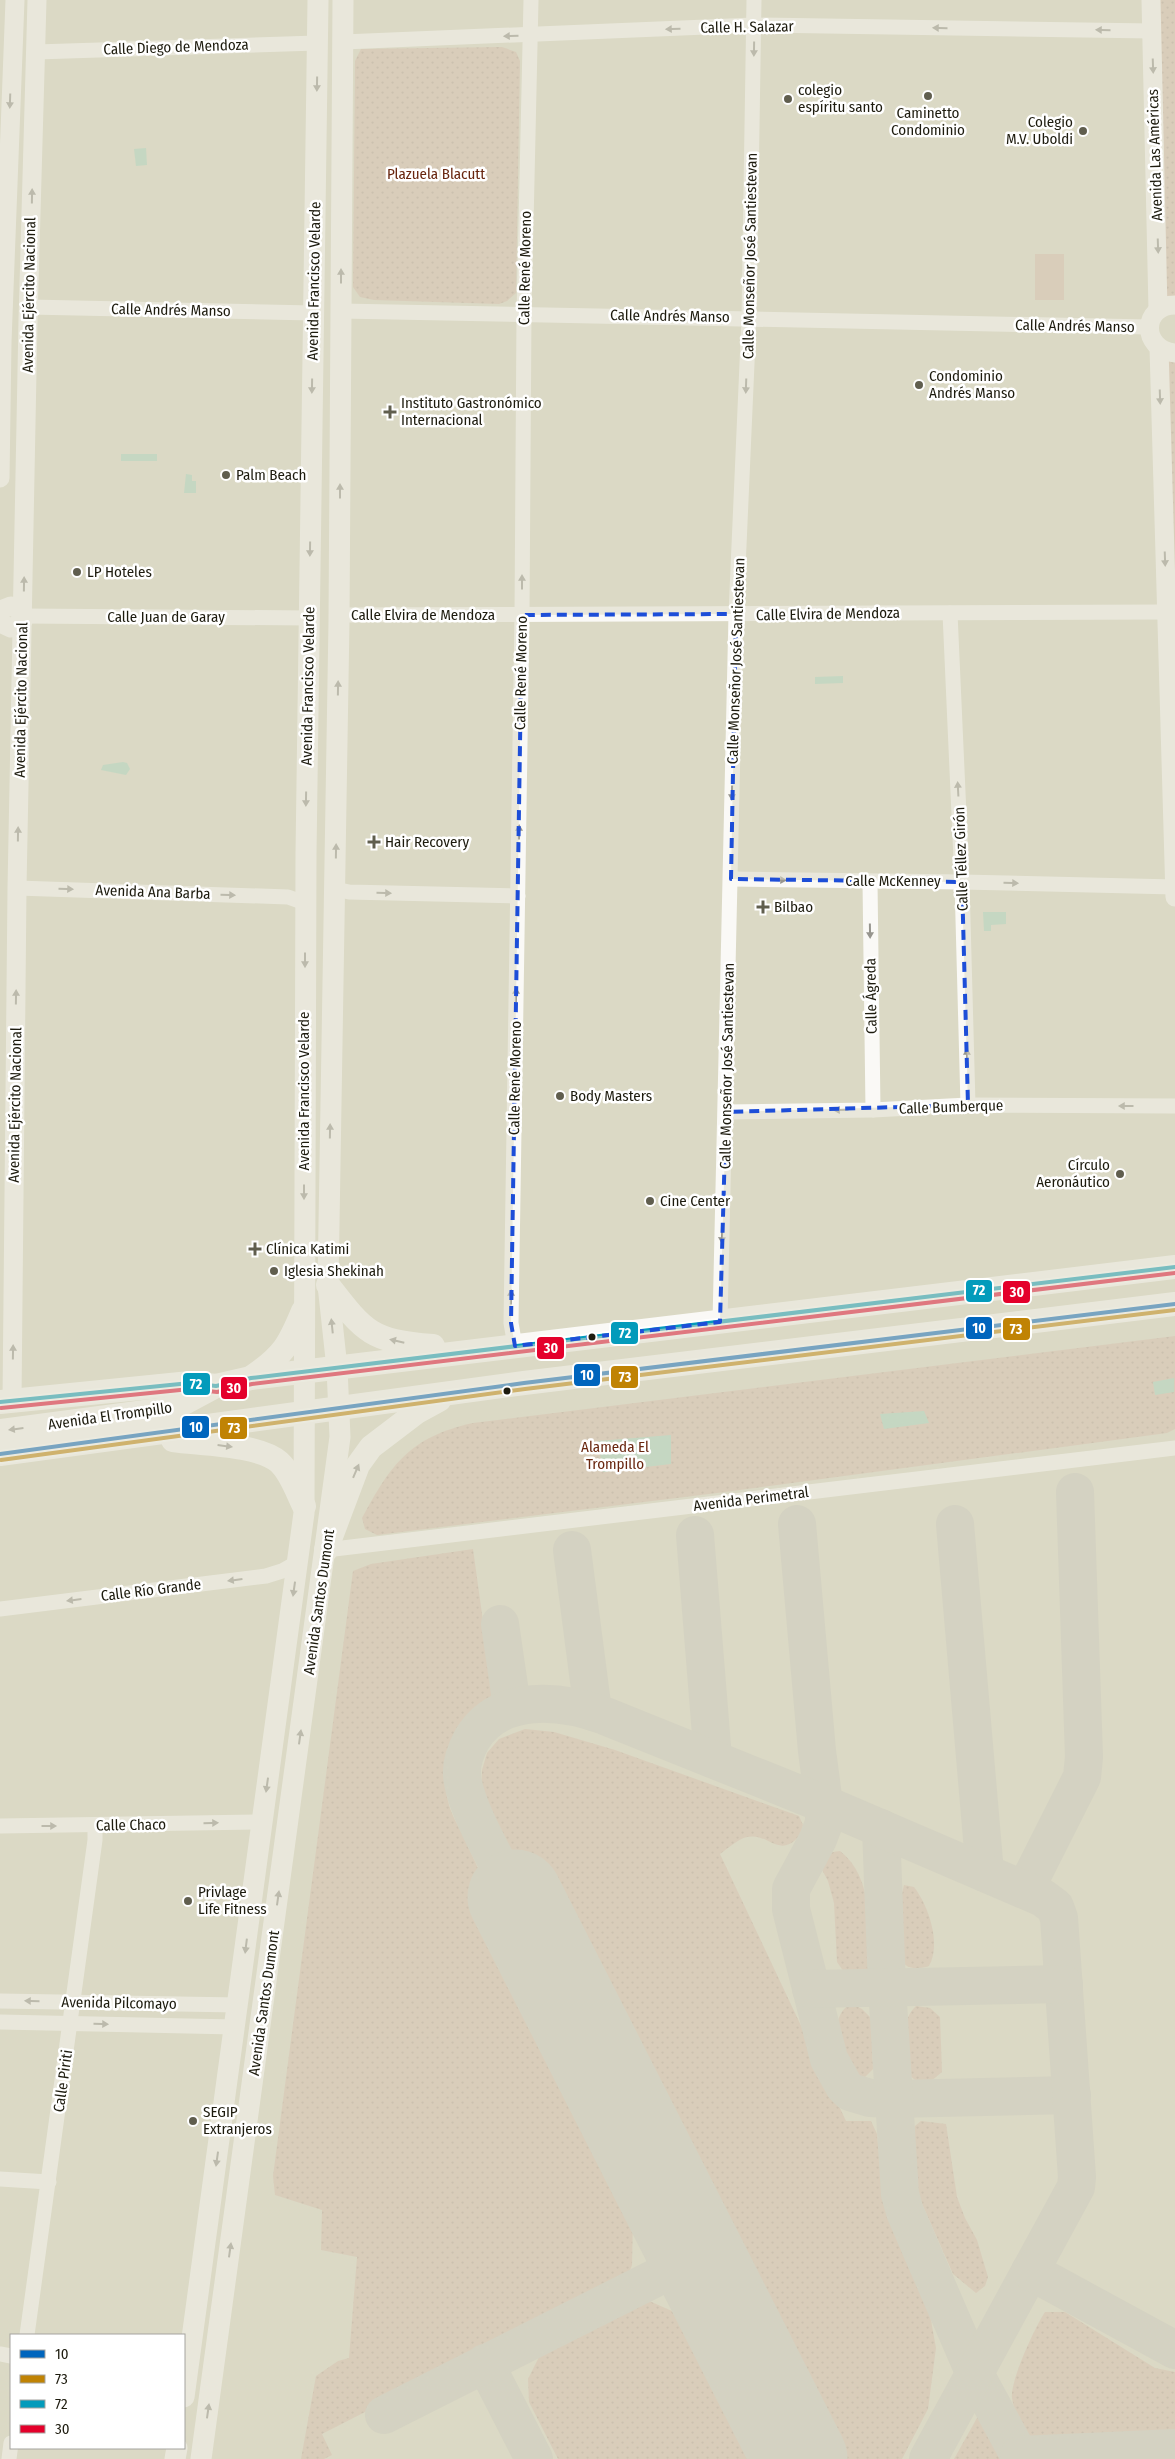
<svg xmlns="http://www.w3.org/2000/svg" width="1175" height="2459" font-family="'Fira Sans Condensed',sans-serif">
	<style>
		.grass { fill: url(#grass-dots) }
		.pitch { fill: #d8bfae }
		.water { fill: #abd6bf }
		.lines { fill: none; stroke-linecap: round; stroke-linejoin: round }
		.taxiway { stroke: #cccabe; stroke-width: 38 }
		.runway { stroke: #cccabe; stroke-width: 95 }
		.minor { stroke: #faf9f6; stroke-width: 15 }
		.tertiary { stroke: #faf9f6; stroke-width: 19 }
		.secondary { stroke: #faf9f6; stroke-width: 21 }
		.primary { stroke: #faf9f6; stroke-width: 24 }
		.bus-1-casing { stroke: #fff; stroke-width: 8 }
		.bus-2-casing { stroke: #fff; stroke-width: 8 }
		.bus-3-casing { stroke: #fff; stroke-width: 8 }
		.bus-4-casing { stroke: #fff; stroke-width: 8 }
		.bus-1 { stroke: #0065bd; stroke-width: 4 }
		.bus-2 { stroke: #c08304; stroke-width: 4 }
		.bus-3 { stroke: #039bbb; stroke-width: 4 }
		.bus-4 { stroke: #e4002b; stroke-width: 4 }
		.oneway { fill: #97958e }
		.marked { fill: none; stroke: #1d4ed8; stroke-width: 4; stroke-dasharray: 10 6; stroke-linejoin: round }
		.poi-dot { fill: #605e4e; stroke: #fff; stroke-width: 2 }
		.bus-dot { fill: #1d1b0e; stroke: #fff; stroke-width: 2 }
		.labels { text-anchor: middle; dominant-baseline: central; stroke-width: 5; stroke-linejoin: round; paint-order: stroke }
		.street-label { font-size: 15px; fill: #1d1b0e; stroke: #fff }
		.poi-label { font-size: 15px; fill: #1d1b0e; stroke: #fff; text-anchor: start }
		.park-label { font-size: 15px; fill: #69260f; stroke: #fff }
		.line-badge { stroke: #fff; stroke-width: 2 }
		.badge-label { font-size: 14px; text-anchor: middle; font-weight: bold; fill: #fff }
	</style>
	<defs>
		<pattern id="grass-dots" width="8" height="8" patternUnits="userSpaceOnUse" patternTransform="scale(1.25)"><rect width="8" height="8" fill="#d8bfae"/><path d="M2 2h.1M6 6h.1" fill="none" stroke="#b9a494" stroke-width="1.8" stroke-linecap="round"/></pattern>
	</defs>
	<rect width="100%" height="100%" fill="#dbd9c5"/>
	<!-- grass -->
	<g class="grass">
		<path d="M1154 0H1175V299L1164 301Z"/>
		<path d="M502 47 516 52 520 61 516 293 507 301 499 304 374 300 360 297 353 287 355 61 361 49Z"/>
		<path d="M1164 354 1175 357V722Z"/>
		<path d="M1175 1336V1429L1167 1433 717 1493 377 1535 365 1529 362 1518C391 1464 410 1437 473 1423Z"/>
		<path d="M473 1549 491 1679 500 1693C457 1716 436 1757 449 1805 452 1816 459 1827 464 1837 473 1858 483 1879 493 1900L474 1910 633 2217 632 2265 627 2278 322 2434 332 2455 324 2459H301L316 2376 338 2361 349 2358 357 2257 321 2250 322 2210 275 2195 273 2176 353 1571 371 1564Z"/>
		<path d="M525 1729 554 1732 615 1750 799 1816 803 1825 801 1834C779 1861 769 1832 747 1837 738 1839 727 1849 720 1854L846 2121H871L877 2134 884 2205 889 2221 928 2304 936 2348 928 2409 902 2459H838L548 1871 526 1883 481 1791 482 1770 487 1753 499 1739Z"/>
		<path d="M840 1851C874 1877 869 1931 871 1969L855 1977 846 1975 837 1962 834 1903 828 1881 820 1866C825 1855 828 1852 840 1851Z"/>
		<path d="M904 1885 914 1887C928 1905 942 1944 929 1966 880 1982 899 1908 904 1885Z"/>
		<path d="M852 2004 862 2009 871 2018 873 2069 865 2077 850 2075C846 2069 840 2061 838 2054 834 2038 835 2009 852 2004Z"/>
		<path d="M916 2006 930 2008 940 2017 942 2072 930 2082H918C915 2080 911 2077 909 2074 896 2057 901 2020 916 2006Z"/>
		<path d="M921 2121 946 2124 957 2197 965 2218 977 2240 988 2277 985 2286 976 2293 953 2274 919 2197 911 2137 915 2126Z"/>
		<path d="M647 2300 681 2315 755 2459H558L529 2402 528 2379 539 2357Z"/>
		<path d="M1045 2312H1065L1155 2368 1175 2372V2438L1039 2442 1023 2435C1020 2423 1014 2411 1012 2398 1010 2381 1035 2327 1045 2312Z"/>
		<path d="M982 2409 1007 2459H954Z"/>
	</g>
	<!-- pitch -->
	<rect class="pitch" x="1035" y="254" width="29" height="46"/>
	<!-- water -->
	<g class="water">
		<path d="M146 148 147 165 136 166 134 149Z"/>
		<rect x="121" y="454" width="36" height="7"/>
		<path d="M186 474 192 475V481H196V493H184Z"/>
		<path d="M843 676V683L815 684V677Z"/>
		<path d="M123 762 127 763 130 769 126 775 101 770 103 765Z"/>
		<path d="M983 912H1006V924L991 925V931H984Z"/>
		<path d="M1174 1378V1392L1155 1395 1153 1382Z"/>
		<path d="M924 1411 929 1423 884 1429 880 1414Z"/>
		<path d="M671 1435V1464L603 1472 598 1441Z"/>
	</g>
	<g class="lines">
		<!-- taxiway -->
		<g class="taxiway">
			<path d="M797 1524 817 1751 824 1804V1823L818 1839 791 1889V1909L829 2059 844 2086 850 2092 870 2098 893 2099 1072 2095"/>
			<path d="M955 1524 985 1873"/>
			<path d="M695 1535 713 1759"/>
			<path d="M572 1550 593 1712"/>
			<path d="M500 1624 512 1707"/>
			<path d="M881 1828 887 1987 900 2194 905 2212 974 2372 1021 2459"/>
			<path d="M1025 1890 1082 1777 1084 1757 1075 1492"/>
			<path d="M515 1897C500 1866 464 1807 462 1775 461 1762 466 1750 472 1739 500 1693 561 1700 605 1716L824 1804 1043 1898 1055 1907 1059 1918 1077 2177 1076 2187 928 2459"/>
			<path d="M811 1989 1064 1984"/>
			<path d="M1030 2271 1175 2350"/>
			<path d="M485 2363 534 2459"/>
			<path d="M384 2415 697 2257"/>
			<path d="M1019 2455 1175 2448"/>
		</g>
		<!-- runway -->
		<path class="runway" d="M515 1897 800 2459"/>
		<!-- minor -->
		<g class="minor">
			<path d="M343 42 754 25 1152 31"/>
			<path d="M36 52 317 43"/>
			<path d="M29 307 313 313"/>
			<path d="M341 311 1149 327"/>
			<path d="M950 613 962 882 968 1105"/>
			<path d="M339 615 1167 612"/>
			<path d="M23 616 309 618"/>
			<path d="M731 879 962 882 1175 887"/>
			<path d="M870 882 873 1110"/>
			<path d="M17 888 288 897 305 903"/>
			<path d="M335 889 349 892 518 896"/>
			<path d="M726 1112 873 1110 968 1105 1175 1106"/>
			<path d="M720 1322 736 614 749 318 754 0"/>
			<path d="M515 1346 511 1323 522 615 524 314 531 0"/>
			<path d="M326 1550 1175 1448"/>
			<path d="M0 1609 266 1576 282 1571 298 1562"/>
			<path d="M0 1826 261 1822"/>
			<path d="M0 2001 238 2005"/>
			<path d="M0 2022 235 2027"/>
			<path d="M0 2179 49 2182"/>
			<path d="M27 2335 95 1840V1826"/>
			<path d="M0 2354 11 2356"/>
			<path d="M9 2459 11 2443"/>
		</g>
		<!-- tertiary -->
		<g class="tertiary">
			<path d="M1151 0 1158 310"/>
			<path d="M1175 305C1142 305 1140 349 1175 353"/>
			<path d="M1159 348 1175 897"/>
			<path d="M0 478 2 342 15 0"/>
			<path d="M0 610 11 606 23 612"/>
			<path d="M0 623 11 628 23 621"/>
			<path d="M12 1401 17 888 28 320 37 0"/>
		</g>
		<!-- secondary -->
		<g class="secondary">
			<path d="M184 2397 304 1513 306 854 318 0"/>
			<path d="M175 2459 177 2448"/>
			<path d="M201 2459 340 1437 337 1368 328 1285 339 621 343 0"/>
		</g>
		<!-- primary -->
		<g class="primary">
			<path d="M328 1285C365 1333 371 1341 433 1346"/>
			<path d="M252 1377C283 1356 289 1345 303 1311"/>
			<path d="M0 1402 190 1383 216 1386"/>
			<path d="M0 1431 175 1408 216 1386 251 1378 1175 1267"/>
			<path d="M173 1440C201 1444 258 1444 279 1462 291 1473 297 1492 304 1506"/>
			<path d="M0 1454 524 1383 1175 1304"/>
			<path d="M326 1550 358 1465 371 1447 417 1412 439 1400"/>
		</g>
		<!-- bus-1 casing -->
		<g class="bus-1-casing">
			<path id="bus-1" d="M0 1454 524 1383 1175 1304"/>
		</g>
		<!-- bus-2 casing -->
		<g class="bus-2-casing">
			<path id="bus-2" d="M1 1460 525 1389 1175 1310"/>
		</g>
		<!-- bus-3 casing -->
		<g class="bus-3-casing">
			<path id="bus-3" d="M0 1402 190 1383 216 1386 251 1378 1175 1267"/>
		</g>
		<!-- bus-4 casing -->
		<g class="bus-4-casing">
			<path id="bus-4" d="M1 1408 190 1389 217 1392 252 1384 1175 1273"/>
		</g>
		<!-- bus-1 -->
		<use href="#bus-1" class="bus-1"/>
		<!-- bus-2 -->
		<use href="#bus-2" class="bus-2"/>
		<!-- bus-3 -->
		<use href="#bus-3" class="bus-3"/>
		<!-- bus-4 -->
		<use href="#bus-4" class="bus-4"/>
	</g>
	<!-- one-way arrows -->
	<defs><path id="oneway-solid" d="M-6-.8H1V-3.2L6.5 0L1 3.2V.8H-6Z" transform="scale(1.25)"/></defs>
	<g class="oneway">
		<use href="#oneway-solid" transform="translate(940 28) rotate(-179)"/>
		<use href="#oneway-solid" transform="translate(673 29) rotate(178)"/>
		<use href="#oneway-solid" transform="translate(1103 30) rotate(-179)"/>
		<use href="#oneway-solid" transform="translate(511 36) rotate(178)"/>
		<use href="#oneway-solid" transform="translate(754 49) rotate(91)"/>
		<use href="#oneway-solid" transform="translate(1153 66) rotate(88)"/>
		<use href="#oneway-solid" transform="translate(317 84) rotate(91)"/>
		<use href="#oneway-solid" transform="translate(10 101) rotate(92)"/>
		<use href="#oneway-solid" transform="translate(32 196) rotate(-89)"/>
		<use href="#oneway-solid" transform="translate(1158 246) rotate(88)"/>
		<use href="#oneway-solid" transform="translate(341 276) rotate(-90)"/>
		<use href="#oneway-solid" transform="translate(312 386) rotate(91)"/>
		<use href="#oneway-solid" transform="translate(746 386) rotate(92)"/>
		<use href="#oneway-solid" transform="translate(1160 397) rotate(88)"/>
		<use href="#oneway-solid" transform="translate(340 491) rotate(-90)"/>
		<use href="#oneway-solid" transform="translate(310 549) rotate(91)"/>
		<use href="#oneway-solid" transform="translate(1165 559) rotate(88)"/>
		<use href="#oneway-solid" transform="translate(522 582) rotate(-90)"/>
		<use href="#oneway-solid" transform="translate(24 584) rotate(-89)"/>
		<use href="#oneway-solid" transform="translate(338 688) rotate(-89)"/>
		<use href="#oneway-solid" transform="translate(958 789) rotate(-93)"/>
		<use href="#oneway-solid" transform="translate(732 793) rotate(91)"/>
		<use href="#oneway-solid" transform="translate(306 799) rotate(91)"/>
		<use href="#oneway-solid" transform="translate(519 832) rotate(-89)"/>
		<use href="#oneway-solid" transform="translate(18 834) rotate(-89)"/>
		<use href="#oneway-solid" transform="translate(336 851) rotate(-89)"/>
		<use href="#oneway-solid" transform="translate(779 880) rotate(1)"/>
		<use href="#oneway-solid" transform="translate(1011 883) rotate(2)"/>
		<use href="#oneway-solid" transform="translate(66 889) rotate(2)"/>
		<use href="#oneway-solid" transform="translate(384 893) rotate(1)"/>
		<use href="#oneway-solid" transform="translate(228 895) rotate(2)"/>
		<use href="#oneway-solid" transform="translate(870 931) rotate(89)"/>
		<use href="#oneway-solid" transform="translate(305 960) rotate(90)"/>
		<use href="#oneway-solid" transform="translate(516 995) rotate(-89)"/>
		<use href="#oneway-solid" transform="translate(16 997) rotate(-89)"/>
		<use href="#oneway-solid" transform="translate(967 1056) rotate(-91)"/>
		<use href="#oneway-solid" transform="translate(1126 1106) rotate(-180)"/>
		<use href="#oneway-solid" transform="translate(841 1110) rotate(179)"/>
		<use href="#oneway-solid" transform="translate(330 1131) rotate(-89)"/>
		<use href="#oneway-solid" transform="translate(304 1192) rotate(90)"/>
		<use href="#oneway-solid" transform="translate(722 1236) rotate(92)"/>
		<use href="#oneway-solid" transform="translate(511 1297) rotate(-89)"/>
		<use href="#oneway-solid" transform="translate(332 1326) rotate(-96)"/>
		<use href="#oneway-solid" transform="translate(397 1341) rotate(-167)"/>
		<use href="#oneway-solid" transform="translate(13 1352) rotate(-89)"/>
		<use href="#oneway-solid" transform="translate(16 1429) rotate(173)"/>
		<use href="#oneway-solid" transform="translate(225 1446) rotate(7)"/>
		<use href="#oneway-solid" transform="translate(356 1471) rotate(-67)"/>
		<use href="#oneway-solid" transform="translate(235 1580) rotate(173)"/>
		<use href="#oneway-solid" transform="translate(294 1589) rotate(98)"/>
		<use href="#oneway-solid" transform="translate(74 1600) rotate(173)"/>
		<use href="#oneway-solid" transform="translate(300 1737) rotate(-82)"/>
		<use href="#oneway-solid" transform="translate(267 1785) rotate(98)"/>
		<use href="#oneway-solid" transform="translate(211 1823) rotate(-1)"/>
		<use href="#oneway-solid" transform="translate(49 1826)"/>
		<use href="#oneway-solid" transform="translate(278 1898) rotate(-82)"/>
		<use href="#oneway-solid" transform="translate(246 1946) rotate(97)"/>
		<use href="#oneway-solid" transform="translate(32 2001) rotate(-179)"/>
		<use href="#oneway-solid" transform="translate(101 2024) rotate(1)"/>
		<use href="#oneway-solid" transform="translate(217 2159) rotate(98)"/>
		<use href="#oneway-solid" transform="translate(230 2250) rotate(-82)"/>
		<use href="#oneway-solid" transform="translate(208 2411) rotate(-82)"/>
	</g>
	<!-- marked area -->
	<path d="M0 0H1175V2459H0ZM736 614 731 879 962 882 968 1105 726 1112 720 1322 515 1346 511 1323 522 615Z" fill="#dbd9c5" fill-opacity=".55" fill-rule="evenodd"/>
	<path class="marked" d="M736 614 731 879 962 882 968 1105 726 1112 720 1322 515 1346 511 1323 522 615Z"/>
	<!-- markers -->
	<g class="poi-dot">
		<circle cx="928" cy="96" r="5"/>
		<circle cx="788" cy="99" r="5"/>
		<circle cx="1083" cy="131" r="5"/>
		<circle cx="919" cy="385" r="5"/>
		<path d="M387.5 404.5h5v5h5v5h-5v5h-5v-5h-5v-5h5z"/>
		<circle cx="226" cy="475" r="5"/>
		<circle cx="77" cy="572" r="5"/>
		<path d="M371.5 834.5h5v5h5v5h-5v5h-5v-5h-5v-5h5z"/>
		<path d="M760.5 899.5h5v5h5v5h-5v5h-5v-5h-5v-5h5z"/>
		<circle cx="560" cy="1096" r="5"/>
		<circle cx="1120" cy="1174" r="5"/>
		<circle cx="650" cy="1201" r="5"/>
		<path d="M252.5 1241.5h5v5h5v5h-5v5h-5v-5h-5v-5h5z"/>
		<circle cx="274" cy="1271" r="5"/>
		<circle cx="188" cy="1901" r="5"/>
		<circle cx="193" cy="2121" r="5"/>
	</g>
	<g class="bus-dot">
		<circle cx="592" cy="1337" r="4.5"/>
		<circle cx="507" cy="1391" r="4.5"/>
	</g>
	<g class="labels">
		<!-- street labels -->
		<g class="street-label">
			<text transform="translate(747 27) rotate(-1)">Calle H. Salazar</text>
			<text transform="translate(176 47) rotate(-2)">Calle Diego de Mendoza</text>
			<text transform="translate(1155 155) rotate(-92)">Avenida Las Américas</text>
			<text transform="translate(750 256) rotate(-89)">Calle Monseñor José Santiestevan</text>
			<text transform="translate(525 268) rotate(-89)">Calle René Moreno</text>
			<text transform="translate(314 281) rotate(-89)">Avenida Francisco Velarde</text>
			<text transform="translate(29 295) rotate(-89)">Avenida Ejército Nacional</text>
			<text transform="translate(171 310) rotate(1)">Calle Andrés Manso</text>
			<text transform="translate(670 316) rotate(1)">Calle Andrés Manso</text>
			<text transform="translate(1075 326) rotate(1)">Calle Andrés Manso</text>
			<text transform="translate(828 614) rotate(-1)">Calle Elvira de Mendoza</text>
			<text x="423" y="615">Calle Elvira de Mendoza</text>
			<text x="166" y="617">Calle Juan de Garay</text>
			<text transform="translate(736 661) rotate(-88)">Calle Monseñor José Santiestevan</text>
			<text transform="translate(521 673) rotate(-89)">Calle René Moreno</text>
			<text transform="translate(308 686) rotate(-89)">Avenida Francisco Velarde</text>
			<text transform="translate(21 700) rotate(-89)">Avenida Ejército Nacional</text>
			<text transform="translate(961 859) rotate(-92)">Calle Téllez Girón</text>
			<text x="893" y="881">Calle McKenney</text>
			<text transform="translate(153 892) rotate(2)">Avenida Ana Barba</text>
			<text transform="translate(871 996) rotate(-91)">Calle Ágreda</text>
			<text transform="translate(727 1066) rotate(-89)">Calle Monseñor José Santiestevan</text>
			<text transform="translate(515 1078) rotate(-89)">Calle René Moreno</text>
			<text transform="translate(304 1091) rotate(-90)">Avenida Francisco Velarde</text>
			<text transform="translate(15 1105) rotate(-89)">Avenida Ejército Nacional</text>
			<text transform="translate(951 1107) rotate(-2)">Calle Bumberque</text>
			<text transform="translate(110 1416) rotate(-8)">Avenida El Trompillo</text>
			<text transform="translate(751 1499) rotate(-7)">Avenida Perimetral</text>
			<text transform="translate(151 1590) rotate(-7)">Calle Río Grande</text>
			<text transform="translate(319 1602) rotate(-82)">Avenida Santos Dumont</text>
			<text transform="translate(131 1825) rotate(-1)">Calle Chaco</text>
			<text transform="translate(119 2003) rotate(1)">Avenida Pilcomayo</text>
			<text transform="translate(264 2003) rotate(-82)">Avenida Santos Dumont</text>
			<text transform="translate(63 2081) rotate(-82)">Calle Piriti</text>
		</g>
		<!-- poi labels -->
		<g class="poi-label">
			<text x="798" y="90">colegio<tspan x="798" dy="17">espíritu santo</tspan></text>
			<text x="928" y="113" text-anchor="middle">Caminetto<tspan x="928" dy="17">Condominio</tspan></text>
			<text x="1073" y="122" text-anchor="end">Colegio<tspan x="1073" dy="17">M.V. Uboldi</tspan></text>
			<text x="929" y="376">Condominio<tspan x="929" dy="17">Andrés Manso</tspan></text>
			<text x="401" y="403">Instituto Gastronómico<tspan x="401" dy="17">Internacional</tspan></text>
			<text x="236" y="475">Palm Beach</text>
			<text x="87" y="572">LP Hoteles</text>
			<text x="385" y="842">Hair Recovery</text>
			<text x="774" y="907">Bilbao</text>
			<text x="570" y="1096">Body Masters</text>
			<text x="1110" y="1165" text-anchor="end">Círculo<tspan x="1110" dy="17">Aeronáutico</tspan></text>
			<text x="660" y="1201">Cine Center</text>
			<text x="266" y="1249">Clínica Katimi</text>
			<text x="284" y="1271">Iglesia Shekinah</text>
			<text x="198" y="1892">Privlage<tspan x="198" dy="17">Life Fitness</tspan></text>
			<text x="203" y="2112">SEGIP<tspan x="203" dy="17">Extranjeros</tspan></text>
		</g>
		<!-- park labels -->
		<g class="park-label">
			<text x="436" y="174">Plazuela Blacutt</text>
			<text x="615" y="1447">Alameda El<tspan x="615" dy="17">Trompillo</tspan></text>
		</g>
	</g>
	<g class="line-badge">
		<rect x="965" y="1279" width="28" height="24" rx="5" fill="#039bbb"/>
		<rect x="1002" y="1280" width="29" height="24" rx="5" fill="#e4002b"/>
		<rect x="965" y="1316" width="28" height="24" rx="5" fill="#0065bd"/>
		<rect x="1002" y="1317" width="29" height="24" rx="5" fill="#c08304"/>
		<rect x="610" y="1321" width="29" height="24" rx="5" fill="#039bbb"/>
		<rect x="536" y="1336" width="29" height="24" rx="5" fill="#e4002b"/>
		<rect x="573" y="1363" width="28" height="24" rx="5" fill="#0065bd"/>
		<rect x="610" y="1365" width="29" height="24" rx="5" fill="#c08304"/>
		<rect x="182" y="1372" width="29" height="24" rx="5" fill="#039bbb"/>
		<rect x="220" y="1376" width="28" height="24" rx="5" fill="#e4002b"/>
		<rect x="181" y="1415" width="29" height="24" rx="5" fill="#0065bd"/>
		<rect x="219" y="1416" width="29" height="24" rx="5" fill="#c08304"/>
	</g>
	<g class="badge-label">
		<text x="979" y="1295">72</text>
		<text x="1017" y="1297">30</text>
		<text x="979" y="1333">10</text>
		<text x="1016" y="1334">73</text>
		<text x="625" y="1338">72</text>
		<text x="551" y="1353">30</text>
		<text x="587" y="1380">10</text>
		<text x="625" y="1382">73</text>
		<text x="196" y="1389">72</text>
		<text x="234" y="1393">30</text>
		<text x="196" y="1432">10</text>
		<text x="234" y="1433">73</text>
	</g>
	<!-- legend -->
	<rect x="10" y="2334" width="175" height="115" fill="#ffffff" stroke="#a5a49f"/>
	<rect x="20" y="2350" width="25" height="8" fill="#0065bd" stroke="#a5a49f"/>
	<text x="55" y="2359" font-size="15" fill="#1d1b0e">10</text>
	<rect x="20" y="2375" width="25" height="8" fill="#c08304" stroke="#a5a49f"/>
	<text x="55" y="2384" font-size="15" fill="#1d1b0e">73</text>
	<rect x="20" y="2400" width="25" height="8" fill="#039bbb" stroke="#a5a49f"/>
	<text x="55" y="2409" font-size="15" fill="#1d1b0e">72</text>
	<rect x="20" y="2425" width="25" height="8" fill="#e4002b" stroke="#a5a49f"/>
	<text x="55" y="2434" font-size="15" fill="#1d1b0e">30</text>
</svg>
